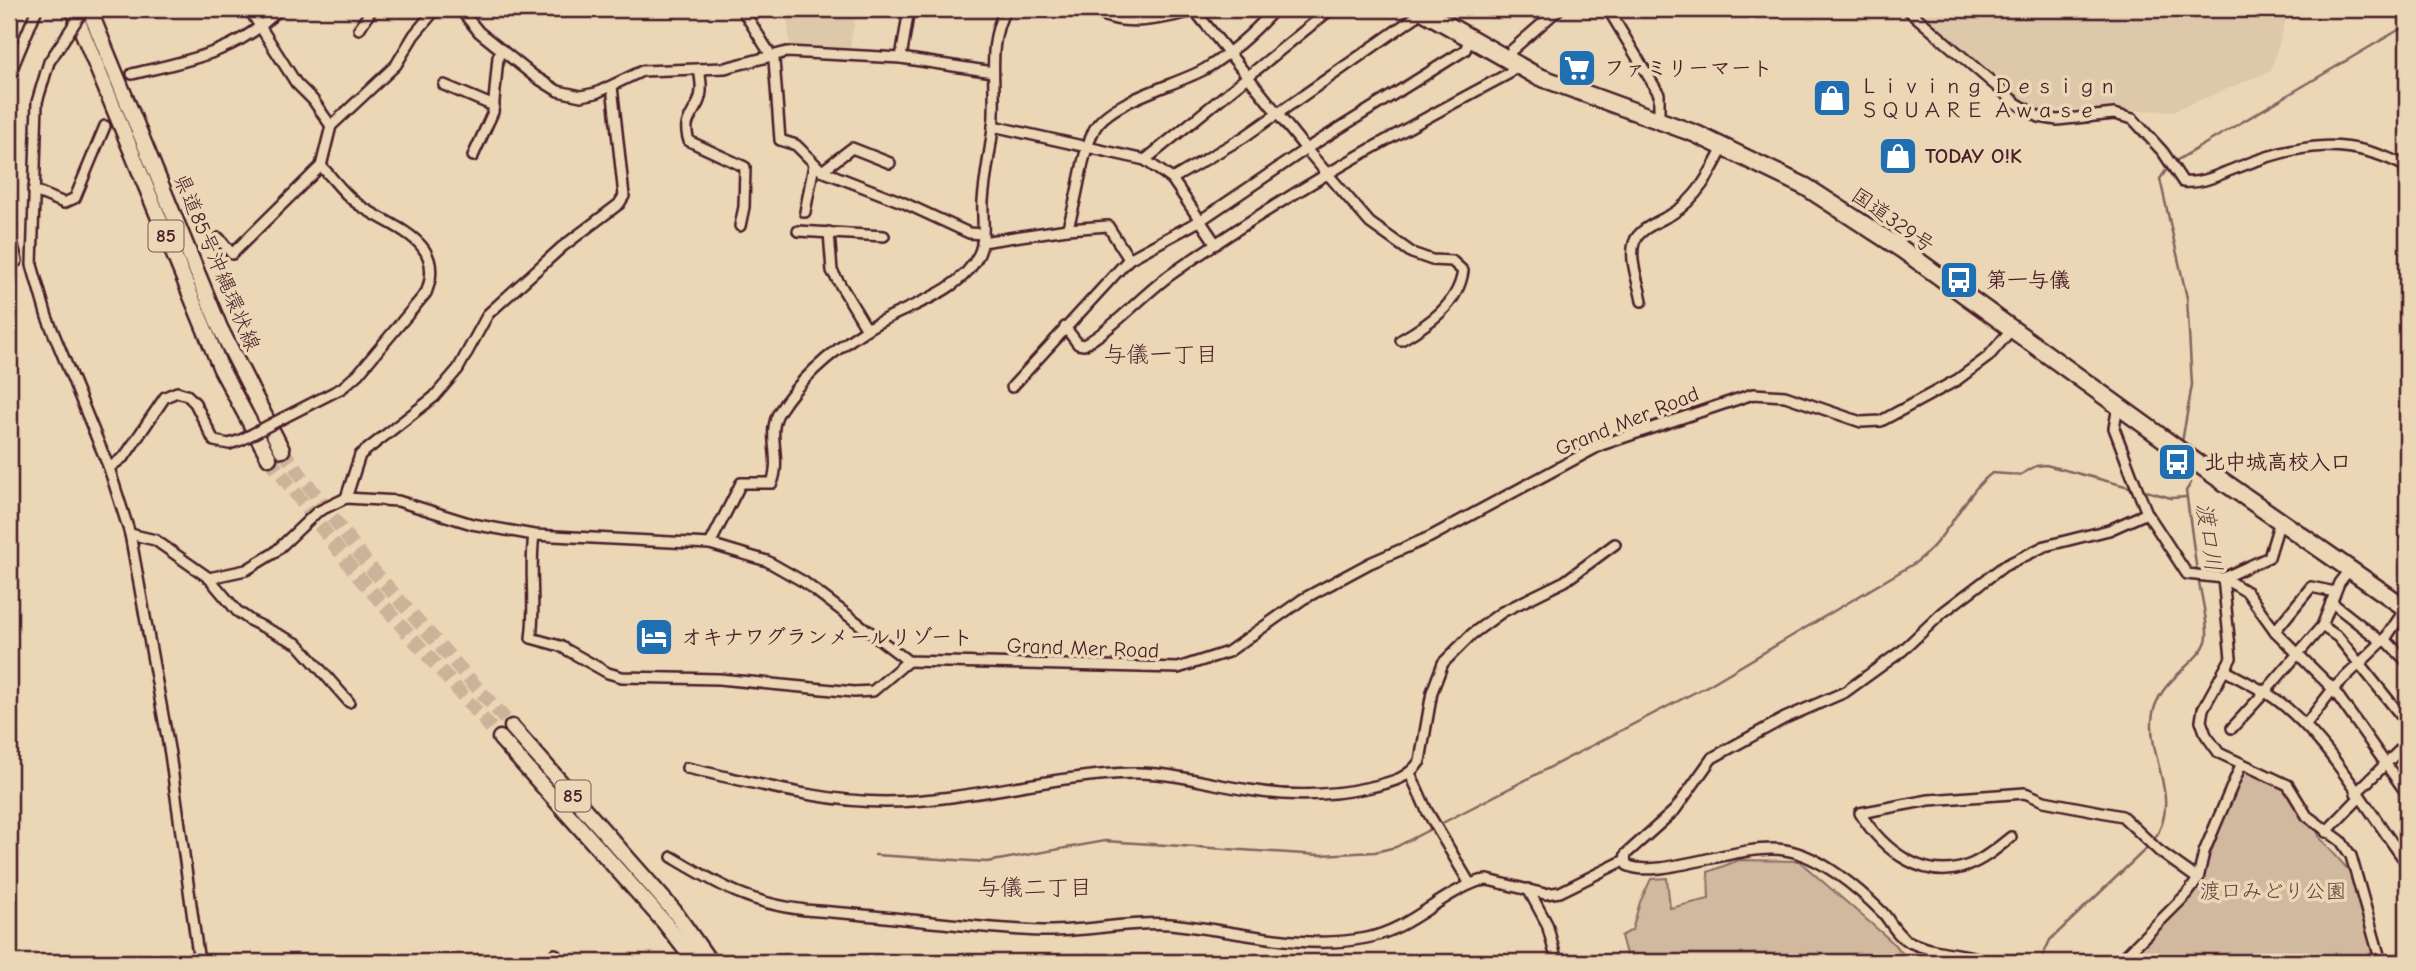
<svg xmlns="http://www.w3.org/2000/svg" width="2416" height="971" font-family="'Comic Neue','Klee One',sans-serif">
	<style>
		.built { fill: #dec8aa }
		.green { fill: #d0b99f; stroke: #8d6c65; stroke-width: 2 }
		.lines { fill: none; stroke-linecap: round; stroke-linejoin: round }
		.stream { stroke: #85635f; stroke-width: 2.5 }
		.primary-tunnel { stroke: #cbb299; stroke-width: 14; stroke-dasharray: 14 7; stroke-linecap: butt }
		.street-casing { stroke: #4a1f2b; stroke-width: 14 }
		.primary-casing { stroke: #4a1f2b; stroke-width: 19 }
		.highway-casing { stroke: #4a1f2b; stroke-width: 21 }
		.street { stroke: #ebd7b5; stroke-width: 9 }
		.primary { stroke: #ebd7b5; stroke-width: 14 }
		.highway { stroke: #ebd7b5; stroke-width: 16 }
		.street-bridge-casing { stroke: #4a1f2b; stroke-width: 14; stroke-linecap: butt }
		.street-bridge { stroke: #ebd7b5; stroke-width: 9 }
		.labels { text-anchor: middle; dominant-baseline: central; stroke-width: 7; stroke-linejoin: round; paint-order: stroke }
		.shield { fill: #ebd7b5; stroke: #7a5654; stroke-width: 2 }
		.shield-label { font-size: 19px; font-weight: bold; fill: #4a1f2b }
		.poi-label { font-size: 21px; font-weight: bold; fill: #4a1f2b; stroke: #ebd7b5; text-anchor: start }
		.street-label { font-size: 21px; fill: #4a1f2b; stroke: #ebd7b5 }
		.park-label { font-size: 21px; fill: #5e363c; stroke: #ebd7b5 }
		.neighbourhood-label { font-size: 23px; fill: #4a1f2b; stroke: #ebd7b5 }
		.water-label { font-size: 23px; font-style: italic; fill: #633c40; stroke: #ebd7b5 }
	</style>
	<rect width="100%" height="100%" fill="#ebd7b5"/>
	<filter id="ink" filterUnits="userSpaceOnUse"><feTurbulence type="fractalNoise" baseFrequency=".0143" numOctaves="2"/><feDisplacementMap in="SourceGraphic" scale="14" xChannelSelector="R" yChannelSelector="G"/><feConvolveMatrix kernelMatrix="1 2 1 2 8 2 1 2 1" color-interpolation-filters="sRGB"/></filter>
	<g filter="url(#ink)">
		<!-- built -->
		<g class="built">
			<path d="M786 9H857L849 51 790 47Z"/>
			<path d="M1914 9H2289L2271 71 2173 111 2033 109Z"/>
		</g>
		<!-- green -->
		<g class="green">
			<path d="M2241 765 2286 784 2316 826 2319 837 2353 875 2377 962H2123L2201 881Z"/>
			<path d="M1739 860 1799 861 1890 940 1908 959 1916 962H1628L1621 936 1632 930 1640 902 1651 879 1667 878 1670 908 1709 899 1708 872Z"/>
		</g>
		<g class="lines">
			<!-- stream -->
			<g class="stream">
				<path d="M2174 162 2407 25"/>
				<path d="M2169 166 2160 179 2187 298 2192 385 2182 442"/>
				<path d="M2186 462 2191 483 2186 491 2197 572"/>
				<path d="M2139 489 2171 498 2187 497"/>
				<path d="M2153 841C2182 801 2150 763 2152 721 2154 679 2204 663 2207 637 2208 623 2201 593 2198 578"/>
				<path d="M875 855 987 862 1105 841 1320 855 1375 852 1396 847 1709 685 1915 563C1950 537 1961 497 1992 473L2020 475 2036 466 2046 465 2133 488"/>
				<path d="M2040 962 2050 940 2149 846"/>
			</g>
			<!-- primary-tunnel -->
			<g class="primary-tunnel">
				<path d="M282 450 369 566 512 727"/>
				<path d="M269 458 358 576 500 738"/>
			</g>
			<!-- street casing -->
			<g class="street-casing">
				<g id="street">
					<path d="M249 9 296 83 313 100 331 126"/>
					<path d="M460 9 479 32 534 76 558 91 581 96 596 93 642 71 725 68 787 52 901 58 993 72"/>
					<path d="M742 9 774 60 780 140 796 145 822 171 902 202 969 233 982 234"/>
					<path d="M1093 9C1120 30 1165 18 1195 11L1306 149 1370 223 1412 253 1432 260 1452 261 1463 271C1458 305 1429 324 1401 340"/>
					<path d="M1608 9 1659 94V121"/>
					<path d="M1907 9 2016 103 2039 117 2057 120 2114 114 2133 119 2163 152 2183 182C2204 184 2219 174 2239 167 2300 143 2348 136 2407 167"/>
					<path d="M359 29 372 9"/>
					<path d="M61 44 49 62 37 102 32 265 47 317 109 468 130 534 170 754 199 962"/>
					<path d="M901 58 909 9"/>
					<path d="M1507 59 1512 50 1559 9"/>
					<path d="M699 69C701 81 703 92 698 103 690 119 683 122 689 141L745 167 744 207 740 226"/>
					<path d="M132 74C187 61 240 52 279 9"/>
					<path d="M9 76 37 9"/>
					<path d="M444 85 494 106"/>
					<path d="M993 126 1145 160 1172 179 1216 244"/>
					<path d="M473 156 493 112 498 57 502 50"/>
					<path d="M1145 160 1331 9"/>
					<path d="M822 171 852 148 890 163"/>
					<path d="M1172 179 1244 137 1414 18 1420 10"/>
					<path d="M33 190 64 203 75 198 105 126"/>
					<path d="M805 212 814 165"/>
					<path d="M1067 229 1108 226 1129 259"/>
					<path d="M9 230 17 261 9 259"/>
					<path d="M798 231 884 236"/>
					<path d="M829 232 832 271 867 329"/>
					<path d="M219 238 232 254 321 166 331 126 396 65 414 35 436 9"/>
					<path d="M982 242 1067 229C1079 198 1079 161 1094 130 1108 101 1177 85 1205 69 1230 54 1256 30 1275 9"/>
					<path d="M1642 301C1639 283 1629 261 1634 243 1638 229 1660 221 1672 214 1697 199 1711 172 1724 146"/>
					<path d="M1065 327 1078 344 1084 345C1116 326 1140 297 1170 275 1277 199 1393 135 1508 74L1516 65"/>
					<path d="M1012 387 1129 259 1201 220 1306 149 1465 50 1470 39"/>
					<path d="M2118 406 2114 428 2131 473 2147 513 2187 574 2223 578 2247 592 2275 631 2333 689 2407 794"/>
					<path d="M283 418 342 388 358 374 426 293C448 238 389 228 355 202 342 192 332 177 321 166"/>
					<path d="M109 468 125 456 165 397 177 392 187 395 195 403 214 441 229 444 241 440"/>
					<path d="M346 498 360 455 434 397 458 369 488 314 562 247 619 204 624 196 612 86"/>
					<path d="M130 534 155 540 209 578 246 570 274 553 317 512 346 498 398 501 472 524 534 535 710 544 767 561 804 582 908 661 1178 668 1228 652 1303 599 1370 563 1430 537 1601 445 1753 394 1785 396 1861 422 1881 421 1957 380 1988 357 2011 330"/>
					<path d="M534 535C529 570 536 603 531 638L560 646 608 673 622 677 719 679 854 692 873 691 908 661"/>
					<path d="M710 544 741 483H772C782 458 766 434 779 412 800 378 834 350 867 329 903 306 960 295 979 254 986 239 982 218 983 201 985 176 990 153 993 128 998 89 985 44 1006 9"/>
					<path d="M2349 570 2339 583 2322 626 2265 692C2320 725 2364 805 2403 858L2407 854"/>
					<path d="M209 578 237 611 251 621 298 644 349 702"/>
					<path d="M2223 578 2231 658 2203 709 2201 721 2206 735 2219 753 2288 785 2307 816 2341 841 2351 856 2381 962"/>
					<path d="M2223 578 2269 557 2280 521"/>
					<path d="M2331 602 2382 642"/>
					<path d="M2322 626 2338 637 2407 723"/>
					<path d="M2275 631 2311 587 2335 592"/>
					<path d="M2385 639 2407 662"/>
					<path d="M2226 671 2265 692 2232 728"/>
					<path d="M2306 724 2333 689 2385 639 2406 608"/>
					<path d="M687 768C752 782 820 802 886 802 969 801 1050 775 1134 773 1173 772 1211 785 1249 790 1289 797 1331 796 1371 787 1391 782 1408 779 1420 761L1432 692 1443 663 1472 634 1502 612 1565 581 1615 544"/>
					<path d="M1410 773 1427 811 1470 884"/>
					<path d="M2356 793 2407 743"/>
					<path d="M2326 832 2359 798"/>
					<path d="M2011 837C1998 847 1985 859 1969 865 1924 883 1883 850 1860 813L1929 800 2025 793 2044 801 2122 816 2159 851 2198 879"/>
					<path d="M672 857C721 886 748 903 805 910 885 915 963 928 1043 931 1086 932 1128 921 1170 924 1234 930 1302 951 1366 938 1409 930 1439 895 1479 881L1488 880 1545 894 1560 892 1625 860 1626 854 1675 810 1712 758 1785 718 1845 692 1903 650 1942 613 2004 566 2045 546 2109 530 2147 513"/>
					<path d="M1625 860 1627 865C1656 881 1742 842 1785 850 1819 855 1859 889 1883 913 1891 922 1897 936 1908 941 1932 954 1965 952 1991 962"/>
					<path d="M1528 889 1547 924 1556 958 1553 962"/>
					<path d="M555 954 557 962"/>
					<path d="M2119 962 2188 893 2198 879 2204 852 2241 765"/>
				</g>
			</g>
			<!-- primary casing -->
			<g class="primary-casing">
				<g id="primary">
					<path d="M73 9 221 369 269 458"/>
					<path d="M89 9 220 328 282 450"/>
					<path d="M512 727 674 911 710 962"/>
					<path d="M500 738 664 922 695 962"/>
				</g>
			</g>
			<!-- highway casing -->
			<g class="highway-casing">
				<path id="highway" d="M1419 9 1537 76 1696 134 1806 187 1903 250 2211 473 2407 609"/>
			</g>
			<!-- street -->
			<use href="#street" class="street"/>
			<!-- primary -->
			<use href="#primary" class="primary"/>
			<!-- highway -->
			<use href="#highway" class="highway"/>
			<!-- street-bridge casing -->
			<g class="street-bridge-casing">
				<g id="street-bridge">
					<path d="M61 44 84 9"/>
					<path d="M241 440 283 418"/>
				</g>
			</g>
			<!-- street-bridge -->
			<use href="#street-bridge" class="street-bridge"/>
		</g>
	</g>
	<!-- icons -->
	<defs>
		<g id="supermarket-square" transform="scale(2.0125)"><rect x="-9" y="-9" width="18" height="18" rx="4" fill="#1f6fb2" stroke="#ebd7b5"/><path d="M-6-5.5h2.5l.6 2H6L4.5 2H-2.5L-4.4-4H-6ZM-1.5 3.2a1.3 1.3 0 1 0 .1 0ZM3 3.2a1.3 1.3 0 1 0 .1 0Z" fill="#fff"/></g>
		<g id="shop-square" transform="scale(2.0125)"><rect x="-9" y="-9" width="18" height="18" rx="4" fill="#1f6fb2" stroke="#ebd7b5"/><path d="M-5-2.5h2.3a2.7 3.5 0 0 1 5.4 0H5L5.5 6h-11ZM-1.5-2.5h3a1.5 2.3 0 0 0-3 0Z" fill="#fff"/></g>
		<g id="bus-square" transform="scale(2.0125)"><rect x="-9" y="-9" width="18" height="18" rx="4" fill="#1f6fb2" stroke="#ebd7b5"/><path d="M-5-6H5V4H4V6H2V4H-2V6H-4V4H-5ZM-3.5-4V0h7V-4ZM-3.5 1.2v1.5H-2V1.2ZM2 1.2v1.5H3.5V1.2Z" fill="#fff"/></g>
		<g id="hotel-square" transform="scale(2.0125)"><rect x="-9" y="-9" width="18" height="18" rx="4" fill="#1f6fb2" stroke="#ebd7b5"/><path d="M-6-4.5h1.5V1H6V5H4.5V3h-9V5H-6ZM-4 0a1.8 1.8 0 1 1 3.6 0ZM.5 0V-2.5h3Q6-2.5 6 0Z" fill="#fff"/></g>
	</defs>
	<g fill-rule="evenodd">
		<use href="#supermarket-square" x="1577" y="68"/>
		<use href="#shop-square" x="1832" y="98"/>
		<use href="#shop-square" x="1898" y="156"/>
		<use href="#bus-square" x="1959" y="280"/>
		<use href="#bus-square" x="2177" y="462"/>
		<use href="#hotel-square" x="654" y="637"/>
	</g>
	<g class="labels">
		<!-- shield labels -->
		<g class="shield">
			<rect x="148.5" y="220.5" width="35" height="31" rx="5"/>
			<rect x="555.5" y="780.5" width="35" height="31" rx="5"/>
		</g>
		<g class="shield-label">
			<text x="166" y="236">85</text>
			<text x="573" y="796">85</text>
		</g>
		<!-- poi labels -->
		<g class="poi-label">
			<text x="1604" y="68">ファミリーマート</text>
			<text x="1859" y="86">Ｌｉｖｉｎｇ Ｄｅｓｉｇｎ<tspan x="1859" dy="24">ＳＱＵＡＲＥ Ａｗａｓｅ</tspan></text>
			<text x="1925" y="156">TODAY O!K</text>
			<text x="1986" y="280">第一与儀</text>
			<text x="2204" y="462">北中城高校入口</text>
			<text x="681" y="637">オキナワグランメールリゾート</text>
		</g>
		<!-- street labels -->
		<g class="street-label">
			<text transform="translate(1893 220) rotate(35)">国道329号</text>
			<text transform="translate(217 262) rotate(67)">県道85号沖縄環状線</text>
			<text transform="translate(1627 421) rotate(-22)">Grand Mer Road</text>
			<text transform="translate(1083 648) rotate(2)">Grand Mer Road</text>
		</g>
		<!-- park labels -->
		<g class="park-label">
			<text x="2273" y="891">渡口みどり公園</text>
		</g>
		<!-- neighbourhood labels -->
		<g class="neighbourhood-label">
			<text x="1161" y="354">与儀一丁目</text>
			<text x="1035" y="887">与儀二丁目</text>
		</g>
		<!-- water labels -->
		<g class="water-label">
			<text transform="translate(2209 537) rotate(82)">渡口川</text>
		</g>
	</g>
	<!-- margin -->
	<rect width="2416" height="971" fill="none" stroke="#ebd7b5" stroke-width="35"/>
	<rect x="18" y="18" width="2381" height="936" fill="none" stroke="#4a1f2b" stroke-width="2.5" filter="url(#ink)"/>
</svg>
